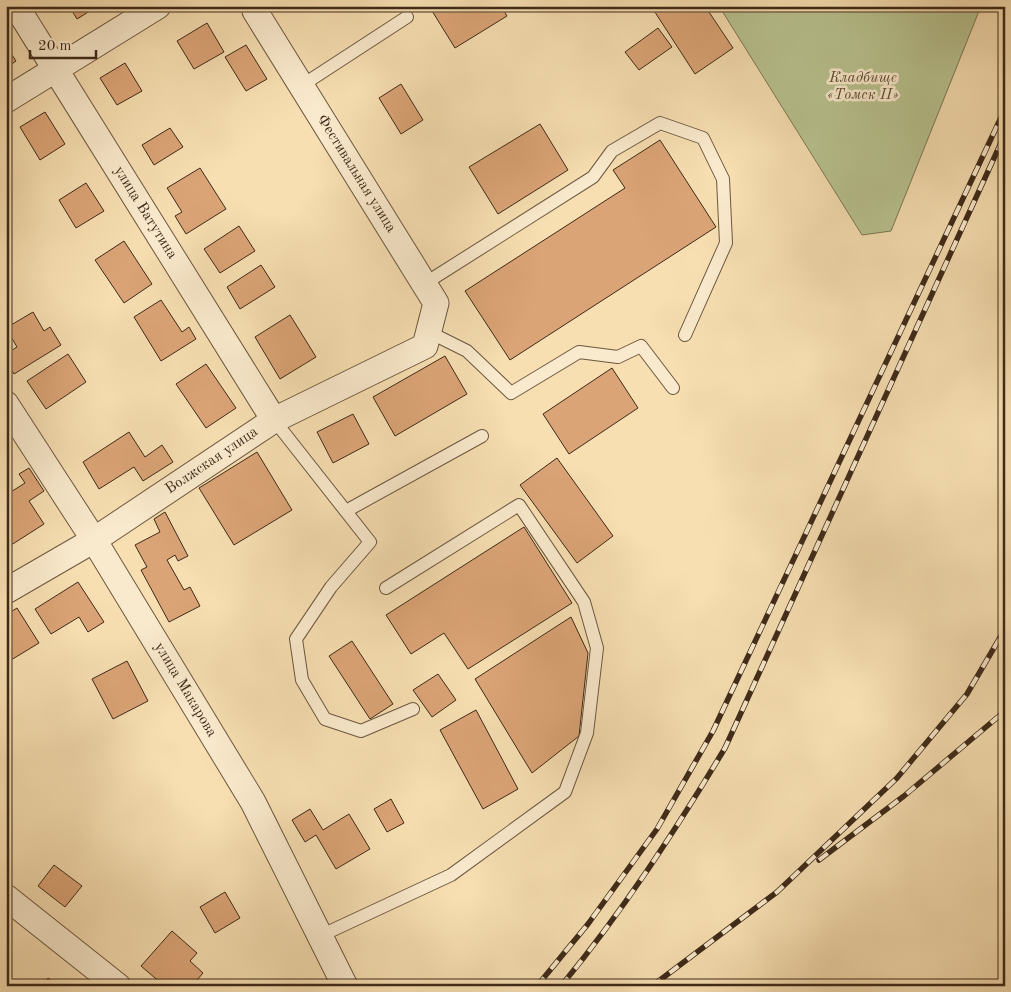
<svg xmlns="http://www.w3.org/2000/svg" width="1011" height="992" font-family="'Old Standard TT',serif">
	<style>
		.green { fill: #b8c390; stroke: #7b7654 }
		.building { fill: #dba476; stroke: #3e2a19 }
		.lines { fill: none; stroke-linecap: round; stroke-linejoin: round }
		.lane-casing { stroke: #6c573f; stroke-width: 14 }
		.street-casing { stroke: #6c573f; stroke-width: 27 }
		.lane { stroke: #faeacd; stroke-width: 12 }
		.street { stroke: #faeacd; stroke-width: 25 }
		.rail-casing { stroke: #3e2a19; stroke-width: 5.5 }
		.rail { stroke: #faeacd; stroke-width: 4; stroke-dasharray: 11; stroke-linecap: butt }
		.labels { text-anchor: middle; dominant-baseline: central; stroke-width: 5; stroke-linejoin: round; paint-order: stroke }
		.park-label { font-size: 15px; font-style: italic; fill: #5c5037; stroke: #faeacd }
		.street-label { font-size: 15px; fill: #3e2a19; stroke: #faeacd }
	</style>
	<rect width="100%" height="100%" fill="#f7dfb2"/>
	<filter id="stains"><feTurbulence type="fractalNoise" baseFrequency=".004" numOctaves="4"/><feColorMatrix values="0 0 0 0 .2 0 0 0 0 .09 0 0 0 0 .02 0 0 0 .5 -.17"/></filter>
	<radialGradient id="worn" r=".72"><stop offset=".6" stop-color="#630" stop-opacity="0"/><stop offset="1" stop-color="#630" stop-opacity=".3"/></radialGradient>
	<!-- green -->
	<path class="green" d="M719 6H981L891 231 862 235Z"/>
	<!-- building -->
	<g class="building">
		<path d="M69 6H98L77 19Z"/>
		<path d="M429 6H501L507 16 455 48Z"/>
		<path d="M651 6H705L733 48 695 74Z"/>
		<path d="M207 23 224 52 194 69 177 41Z"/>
		<path d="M658 28 672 47 639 70 625 52Z"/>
		<path d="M246 45 267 79 246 91 225 57Z"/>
		<path d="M6 46 16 61 6 68Z"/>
		<path d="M125 63 142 91 117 105 100 78Z"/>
		<path d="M401 84 423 120 401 134 379 98Z"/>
		<path d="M45 112 65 144 40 160 20 127Z"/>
		<path d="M540 124 568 170 498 214 469 167Z"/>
		<path d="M170 128 183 147 154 165 142 145Z"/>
		<path d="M660 140 716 227 510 360 465 291 625 188 613 170Z"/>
		<path d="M200 168 226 209 186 234 175 216 182 212 167 188Z"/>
		<path d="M86 183 104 211 76 228 59 200Z"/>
		<path d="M239 226 255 251 220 273 204 249Z"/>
		<path d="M124 241 152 284 124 303 95 260Z"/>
		<path d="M261 265 275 287 240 309 227 287Z"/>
		<path d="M161 300 182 332 189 327 196 339 161 361 134 317Z"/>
		<path d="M33 312 44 331 50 327 61 345 14 374 6 361V354L17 347 6 328Z"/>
		<path d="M290 315 316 357 280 379 255 337Z"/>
		<path d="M68 354 86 382 46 409 27 381Z"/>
		<path d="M445 356 467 394 395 436 373 397Z"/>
		<path d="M206 364 236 408 206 428 176 384Z"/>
		<path d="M612 368 638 408 569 454 543 414Z"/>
		<path d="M353 414 369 444 333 463 317 432Z"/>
		<path d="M129 432 145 457 162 445 173 462 143 481 134 467 99 489 83 462Z"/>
		<path d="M257 452 292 510 234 545 199 488Z"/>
		<path d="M557 458 613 536 577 563 520 485Z"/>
		<path d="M29 468 44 491 29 501 44 524 8 547 6 512 9 511 6 507V495L25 483 19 474Z"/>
		<path d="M165 512 188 556 178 561 175 555 167 560 184 590 190 587 200 606 169 622 141 570 147 567 135 545 160 532 154 519Z"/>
		<path d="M524 527 572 603 468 669 444 633 411 654 386 615Z"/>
		<path d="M78 582 104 622 88 632 79 617 51 634 35 609Z"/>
		<path d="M17 608 39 643 6 663V615Z"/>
		<path d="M571 617 588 653 579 736 532 773 475 679Z"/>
		<path d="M352 641 393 704 370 719 329 656Z"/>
		<path d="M127 661 148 701 113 719 92 679Z"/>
		<path d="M438 674 456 700 432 717 413 690Z"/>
		<path d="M476 710 518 789 483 809 440 730Z"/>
		<path d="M391 799 404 823 387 832 374 809Z"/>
		<path d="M310 809 323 830 349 814 370 849 336 869 316 835 305 842 292 820Z"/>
		<path d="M54 865 82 886 65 907 38 886Z"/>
		<path d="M225 892 240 918 215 933 200 907Z"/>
		<path d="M172 931 197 953 190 961 203 973 192 986H160L162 984 141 966Z"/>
		<path d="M48 978 58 986H42Z"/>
	</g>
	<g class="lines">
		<!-- lane casing -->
		<g class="lane-casing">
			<g id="lane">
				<path d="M301 86 407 17"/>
				<path d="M424 284 593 177 612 151 660 123 703 138 723 179 726 243 685 335"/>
				<path d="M429 332 467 351 511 393 579 352 618 357 641 346 673 388"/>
				<path d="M274 420 370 542 331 587 296 639 302 680 325 719 361 731 413 709"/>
				<path d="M346 511 482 436"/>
				<path d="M320 936 451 875 565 792 587 733 597 648 584 602 519 505 386 588"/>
			</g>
		</g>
		<!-- street casing -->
		<g class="street-casing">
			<g id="street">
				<path d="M16 6 274 420"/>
				<path d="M6 100 158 6"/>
				<path d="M6 404 94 540 253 802 345 986"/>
				<path d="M6 591 94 540 274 420 425 346 436 303 255 11 257 6"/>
				<path d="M6 897 118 986"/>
			</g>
		</g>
		<!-- lane -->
		<use href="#lane" class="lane"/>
		<!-- street -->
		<use href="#street" class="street"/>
		<!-- rail casing -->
		<g class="rail-casing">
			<g id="rail">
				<path d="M819 860 904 796 1005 711"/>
				<path d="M537 986 588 924 657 829 713 731 1005 109"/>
				<path d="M561 986C623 911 675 831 725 748L1005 134"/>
				<path d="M652 986 777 892 897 778 967 694 1005 629"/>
			</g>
		</g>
		<!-- rail -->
		<use href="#rail" class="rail"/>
	</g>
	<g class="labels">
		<!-- park labels -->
		<g class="park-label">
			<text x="863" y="78">Кладбище<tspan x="863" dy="17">«Томск II»</tspan></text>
		</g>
		<!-- street labels -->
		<g class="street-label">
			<text transform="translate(356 174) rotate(58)">Фестивальная улица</text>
			<text transform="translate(145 213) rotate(58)">улица Ватутина</text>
			<text transform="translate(212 461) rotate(-34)">Волжская улица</text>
			<text transform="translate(185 690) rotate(59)">улица Макарова</text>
		</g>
	</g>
	<!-- margin -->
	<rect width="1011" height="992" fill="none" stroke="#f7dfb2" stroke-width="25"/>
	<rect x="8" y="8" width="996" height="977" fill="none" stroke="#3e2a19" stroke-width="2.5"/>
	<rect x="12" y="12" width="986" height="967" fill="none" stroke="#3e2a19"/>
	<!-- scale -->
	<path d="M30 50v8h66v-8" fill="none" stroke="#3e2a19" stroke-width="2.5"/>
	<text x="38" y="50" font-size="15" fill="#3e2a19" stroke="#faeacd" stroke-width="4" paint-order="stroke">20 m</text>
	<rect width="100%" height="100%" filter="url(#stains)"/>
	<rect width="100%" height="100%" fill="url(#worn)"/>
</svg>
